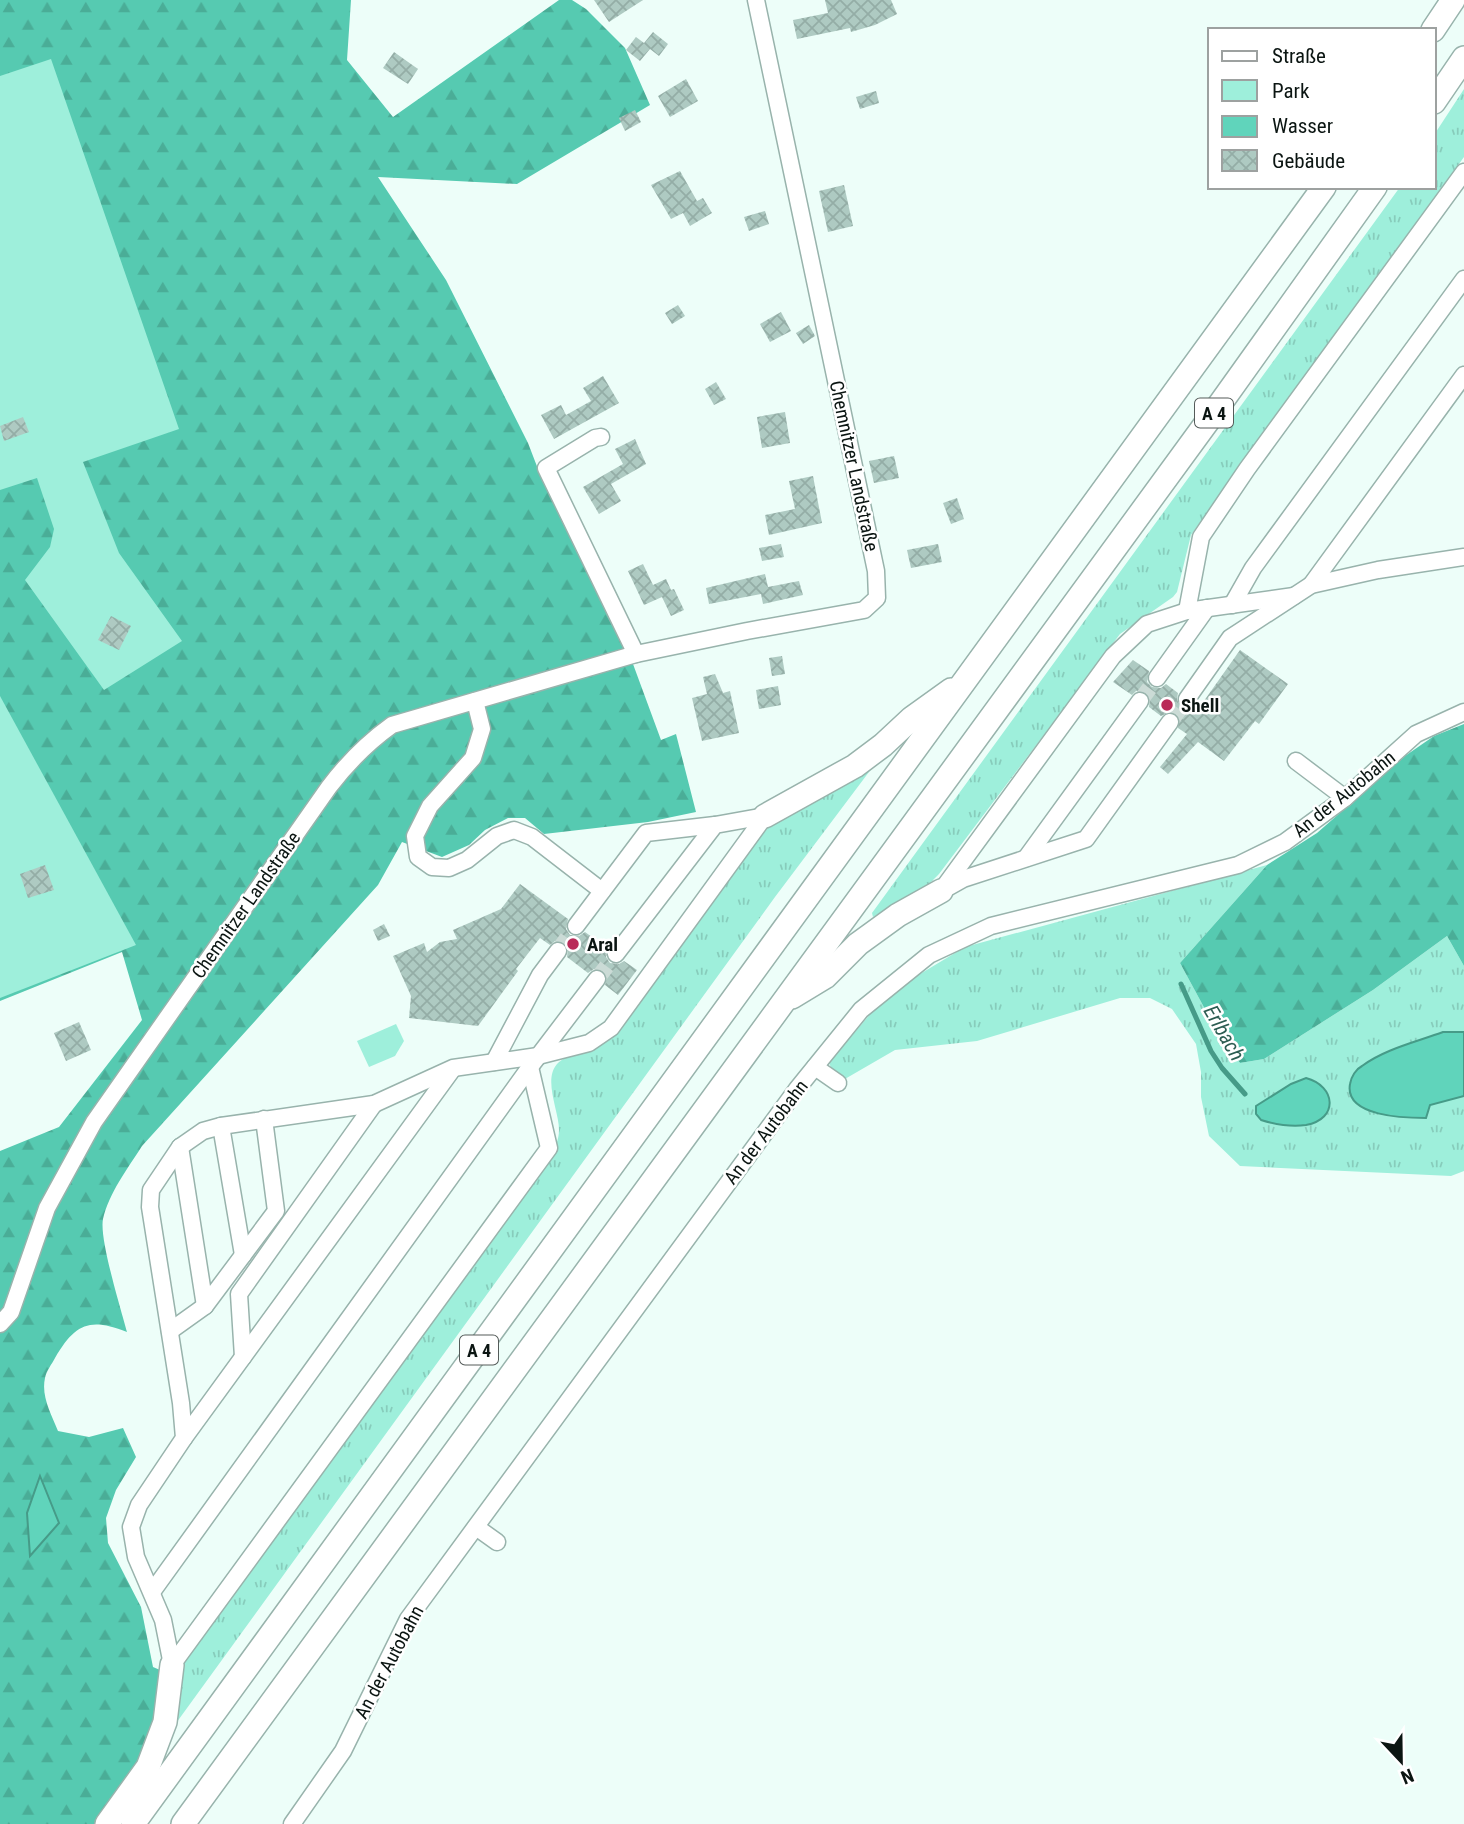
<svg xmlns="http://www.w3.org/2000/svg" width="1464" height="1824" font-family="'Roboto Condensed',sans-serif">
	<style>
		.grass { fill: url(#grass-tufts) }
		.forest { fill: url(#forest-firs) }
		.green { fill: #9eefdb }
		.water { fill: #60d4bb; stroke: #469b88; stroke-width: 2 }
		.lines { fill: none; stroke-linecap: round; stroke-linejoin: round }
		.stream { stroke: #469b88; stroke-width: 5 }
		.building { fill: url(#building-cross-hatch) }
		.minor-tunnel { stroke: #cbdbd6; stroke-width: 16; stroke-dasharray: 16 8; stroke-linecap: butt }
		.minor-casing { stroke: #98b3ac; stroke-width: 19 }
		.highway-casing { stroke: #98b3ac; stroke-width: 26 }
		.minor { stroke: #fff; stroke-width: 16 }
		.highway { stroke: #fff; stroke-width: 23 }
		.poi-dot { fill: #b92b58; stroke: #fff; stroke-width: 2.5 }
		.labels { text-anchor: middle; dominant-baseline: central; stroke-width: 5; stroke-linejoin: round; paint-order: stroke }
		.shield { fill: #fff; stroke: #545b59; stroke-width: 2 }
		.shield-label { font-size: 18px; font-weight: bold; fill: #0b1512 }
		.street-label { font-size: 19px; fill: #0b1512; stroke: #fff }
		.poi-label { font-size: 19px; font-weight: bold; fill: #0b1512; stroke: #fff; text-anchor: start }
		.water-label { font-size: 21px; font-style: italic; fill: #2c5d52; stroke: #fff }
	</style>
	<defs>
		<pattern id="grass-tufts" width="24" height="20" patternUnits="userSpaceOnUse" patternTransform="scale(1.75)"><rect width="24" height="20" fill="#9eefdb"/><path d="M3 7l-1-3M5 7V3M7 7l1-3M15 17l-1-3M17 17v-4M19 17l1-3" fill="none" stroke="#87ccbb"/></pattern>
		<pattern id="forest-firs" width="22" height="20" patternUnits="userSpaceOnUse" patternTransform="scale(1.75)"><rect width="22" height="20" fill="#56cab1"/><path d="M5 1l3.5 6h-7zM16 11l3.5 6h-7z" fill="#4aad97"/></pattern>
		<pattern id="building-cross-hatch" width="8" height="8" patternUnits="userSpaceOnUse" patternTransform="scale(1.75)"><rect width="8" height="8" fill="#aecac2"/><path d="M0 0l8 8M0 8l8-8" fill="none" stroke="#94ada6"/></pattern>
	</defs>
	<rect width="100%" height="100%" fill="#edfef9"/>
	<!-- grass -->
	<g class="grass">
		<path d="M1464 89V157L1191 535 1177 592 1173 597 1120 634 939 874 927 886 873 917 872 913 1400 187H1434V135Z"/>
		<path d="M881 756 775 897 174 1726 178 1669 550 1156C555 1147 559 1140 559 1130 559 1111 543 1080 557 1064 568 1052 595 1052 612 1038L753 844 773 823Z"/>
		<path d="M1267 865 1180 963 1213 1024 1240 1063 1264 1059 1373 990 1447 936 1464 966V1032H1443L1380 1055 1430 1105 1464 1096V1171L1451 1176 1240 1166 1209 1136 1201 1097V1072L1196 1044 1172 1009 1150 998H1120L977 1041 895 1050 838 1083 829 1063 871 1013 915 977 965 947Z"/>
	</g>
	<!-- forest -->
	<g class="forest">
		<path d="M0 0H351L347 60 393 117 559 0H572L586 9 625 48 650 105 517 184 378 177 446 280 528 443 538 469 626 645 661 740 676 734 696 812 648 822 544 834 525 818H508L485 830 469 845 442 857 402 842 378 885 142 1146C128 1168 109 1193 103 1219 99 1239 121 1309 127 1332 89 1317 75 1324 55 1358 52 1364 46 1371 45 1378 41 1396 51 1414 58 1431L89 1437 123 1428 136 1457 116 1490 106 1518 108 1543 141 1607 153 1667 167 1673 141 1765 101 1824H0V1151L59 1127 142 1020 122 952 0 1001Z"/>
		<path d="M1464 724V966L1447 936 1373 990 1264 1059 1240 1063 1213 1024 1180 963 1267 865 1317 833 1405 756 1434 736Z"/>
	</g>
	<!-- green -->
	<g class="green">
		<path d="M51 59 179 429 83 462 119 553 182 641 104 690 25 580 50 547 54 529 37 478 0 490V76Z"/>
		<path d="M0 696 136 945 0 998Z"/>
		<path d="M396 1024 404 1041 395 1056 369 1067 357 1041Z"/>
	</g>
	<!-- water -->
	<g class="water">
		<path d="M1443 1032H1464V1096L1430 1105 1426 1118C1406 1118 1344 1117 1350 1084 1351 1077 1356 1069 1362 1066 1385 1049 1416 1042 1443 1032Z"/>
		<path d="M1306 1078C1336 1086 1339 1119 1306 1125 1292 1127 1274 1124 1261 1120L1256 1114V1106L1291 1084Z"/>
		<path d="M40 1476 59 1523 30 1556 27 1513Z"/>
	</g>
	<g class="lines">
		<!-- stream -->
		<path class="stream" d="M1181 984 1211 1051 1222 1068 1245 1094"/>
	</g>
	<!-- building -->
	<g class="building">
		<path d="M594 0H643L609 22Z"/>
		<path d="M825 0H891L897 14 875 25 851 32 850 28 797 39 793 20 828 13Z"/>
		<path d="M653 32 668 44 659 56 650 49 640 61 626 50 636 37 644 43Z"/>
		<path d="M394 52 418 69 408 84 383 68Z"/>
		<path d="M686 79 698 101 670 117 658 96Z"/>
		<path d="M876 91 879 103 860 109 856 97Z"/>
		<path d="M635 110 641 122 625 131 619 118Z"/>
		<path d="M680 171 697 201 703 198 712 213 690 226 683 213 671 219 651 185Z"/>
		<path d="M844 185 853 226 828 232 819 191Z"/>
		<path d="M765 211 769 224 749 231 744 217Z"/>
		<path d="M678 305 685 316 672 324 665 313Z"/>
		<path d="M781 312 791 331 770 342 760 324Z"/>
		<path d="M809 325 815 336 803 344 796 333Z"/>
		<path d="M603 376 619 403 554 439 541 415 561 405 566 415 591 401 583 388Z"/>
		<path d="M716 382 726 399 714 405 705 389Z"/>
		<path d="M785 412 790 443 762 448 757 417Z"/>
		<path d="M23 417 29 432 4 441 0 426Z"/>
		<path d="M635 439 646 464 611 484 621 501 599 514 583 487 623 464 615 449Z"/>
		<path d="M894 456 899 478 874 483 869 461Z"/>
		<path d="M813 476 822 523 769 535 765 515 795 509 789 481Z"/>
		<path d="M957 498 964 519 951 524 943 503Z"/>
		<path d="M781 544 784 557 762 561 759 548Z"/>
		<path d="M938 544 942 562 911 568 907 550Z"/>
		<path d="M643 564 653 585 666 579 671 590 674 589 684 610 671 616 662 597 644 605 628 571Z"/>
		<path d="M765 574 768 587 799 581 803 595 763 604 761 594 709 604 706 588Z"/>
		<path d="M111 616 131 626 119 650 98 640Z"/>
		<path d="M1240 650 1288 684 1259 724 1255 721 1224 761 1198 742 1168 774 1160 767 1187 734 1178 728 1179 717 1170 712 1161 716 1149 707 1150 697 1146 692 1136 691 1132 695 1113 682 1133 660 1149 671 1147 682 1152 687 1161 688 1166 684 1178 693 1177 699 1180 707 1187 709 1195 705 1199 708Z"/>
		<path d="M782 656 785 674 772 676 769 658Z"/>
		<path d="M715 674 723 693 730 691 739 733 702 741 692 698 707 694 703 677Z"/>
		<path d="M778 686 781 705 759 709 756 690Z"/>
		<path d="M45 865 54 890 28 898 20 874Z"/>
		<path d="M520 884 568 919 566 929 570 935 579 936 585 932 607 948 606 957 610 963 619 964 624 961 637 970 618 995 605 985 607 976 603 970 594 969 588 973 567 957 568 948 564 942 555 941 550 945 540 938 516 969 518 971 478 1026 409 1018 411 996 393 956 424 943 427 952 440 942 457 939 453 930 501 909Z"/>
		<path d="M384 924 390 936 378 941 373 930Z"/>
		<path d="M79 1022 91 1050 66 1061 54 1033Z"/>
	</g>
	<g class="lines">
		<!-- minor-tunnel -->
		<g class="minor-tunnel">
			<path d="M1140 701 1157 678"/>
			<path d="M1170 722 1187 699"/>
			<path d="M558 951 576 926"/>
			<path d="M597 979 616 954"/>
		</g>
		<!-- minor casing -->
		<g class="minor-casing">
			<g id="minor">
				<path d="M601 437 595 438 546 468 636 654"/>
				<path d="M1311 585 1464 375"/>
				<path d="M1232 605 1253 568 1464 279"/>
				<path d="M1187 611 1201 537 1247 469 1464 172"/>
				<path d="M1157 678 1207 608"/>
				<path d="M1187 699 1230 638 1311 585 1378 570 1464 557"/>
				<path d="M475 701 482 729 473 758 430 806 415 836 418 857 432 867 449 868 467 860 497 836 514 830 532 837 602 891"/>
				<path d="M1296 761 1345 798"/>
				<path d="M1026 858 1140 701"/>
				<path d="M947 888 963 879 1086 839 1170 722"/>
				<path d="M941 891 1113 656 1147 624 1187 611 1294 596"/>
				<path d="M576 926 646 833 715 825"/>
				<path d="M616 954 715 825 765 816"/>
				<path d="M494 1062 540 975 558 951"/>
				<path d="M815 1067 838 1083"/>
				<path d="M221 1126 243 1255"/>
				<path d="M180 1147 205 1306"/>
				<path d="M0 1324 11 1312 47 1208 94 1122 329 787C348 762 367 743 392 725L636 654 747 631 864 610 877 598 876 571 756 0"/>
				<path d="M170 1331 205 1306 276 1211 264 1119"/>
				<path d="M243 1357 239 1294 374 1104"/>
				<path d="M184 1438 452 1070"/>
				<path d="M476 1527 497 1542"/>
				<path d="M152 1592 530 1067 597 979"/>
				<path d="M172 1665 163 1620 136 1557 131 1527 139 1505 184 1438 181 1403 150 1207 151 1190 180 1147 203 1131 221 1126 374 1104 453 1068 538 1056 589 1043 611 1028 765 816"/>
				<path d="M172 1665 549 1148 530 1067"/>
				<path d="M292 1824 343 1751 408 1619 797 1089 861 1010 929 955 991 926 1238 865 1285 842 1345 798 1416 734 1464 712"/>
			</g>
		</g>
		<!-- highway casing -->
		<g class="highway-casing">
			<g id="highway">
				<path d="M1433 30 1453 0"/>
				<path d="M1434 102 1464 58"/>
				<path d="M765 816 855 766 883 745 912 718 951 690"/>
				<path d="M792 997 825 977 858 944 898 915 941 891"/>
				<path d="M107 1824 148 1767 165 1722 172 1665"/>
				<path d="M133 1824 1324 187"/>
				<path d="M183 1824 1210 418 1375 187"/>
			</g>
		</g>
		<!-- minor -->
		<use href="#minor" class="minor"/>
		<!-- highway -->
		<use href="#highway" class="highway"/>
	</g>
	<!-- markers -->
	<g class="poi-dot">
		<circle cx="1167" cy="705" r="7"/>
		<circle cx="573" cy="944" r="7"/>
	</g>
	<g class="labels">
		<!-- shield labels -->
		<g class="shield">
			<rect x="1195" y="398.5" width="38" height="29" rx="5"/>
			<rect x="460" y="1335.5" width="38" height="29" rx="5"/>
		</g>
		<g class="shield-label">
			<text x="1214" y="413">A 4</text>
			<text x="479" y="1350">A 4</text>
		</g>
		<!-- street labels -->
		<g class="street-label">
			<text transform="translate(854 466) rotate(78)">Chemnitzer Landstraße</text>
			<text transform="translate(1344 794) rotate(-39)">An der Autobahn</text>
			<text transform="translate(246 905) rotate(-55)">Chemnitzer Landstraße</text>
			<text transform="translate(766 1132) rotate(-53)">An der Autobahn</text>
			<text transform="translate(389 1662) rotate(-62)">An der Autobahn</text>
		</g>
		<!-- poi labels -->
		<g class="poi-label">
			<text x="1181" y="705">Shell</text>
			<text x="587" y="944">Aral</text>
		</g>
		<!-- water labels -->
		<g class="water-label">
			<text transform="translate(1224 1033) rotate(60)">Erlbach</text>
		</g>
	</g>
	<!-- legend -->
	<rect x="1208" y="28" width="228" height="161" fill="#ffffff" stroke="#9da1a0" stroke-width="2"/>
	<rect x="1222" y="51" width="35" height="10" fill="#ffffff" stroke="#9da1a0" stroke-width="2"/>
	<text x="1272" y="63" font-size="21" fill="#0b1512">Straße</text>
	<rect x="1222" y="80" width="35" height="21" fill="#9eefdb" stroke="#9da1a0" stroke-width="2"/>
	<text x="1272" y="98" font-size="21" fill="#0b1512">Park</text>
	<rect x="1222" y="116" width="35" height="21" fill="#60d4bb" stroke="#9da1a0" stroke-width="2"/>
	<text x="1272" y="133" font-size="21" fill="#0b1512">Wasser</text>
	<rect x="1222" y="150" width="35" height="21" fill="url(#building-cross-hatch)" stroke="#9da1a0" stroke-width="2"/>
	<text x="1272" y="168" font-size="21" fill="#0b1512">Gebäude</text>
	<!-- north arrow -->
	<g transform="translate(1401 1761) rotate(158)" stroke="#ffffff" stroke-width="5" paint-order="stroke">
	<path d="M0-5L12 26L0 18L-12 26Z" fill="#0b1512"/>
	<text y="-10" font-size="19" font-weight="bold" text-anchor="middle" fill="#0b1512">N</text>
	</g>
</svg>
